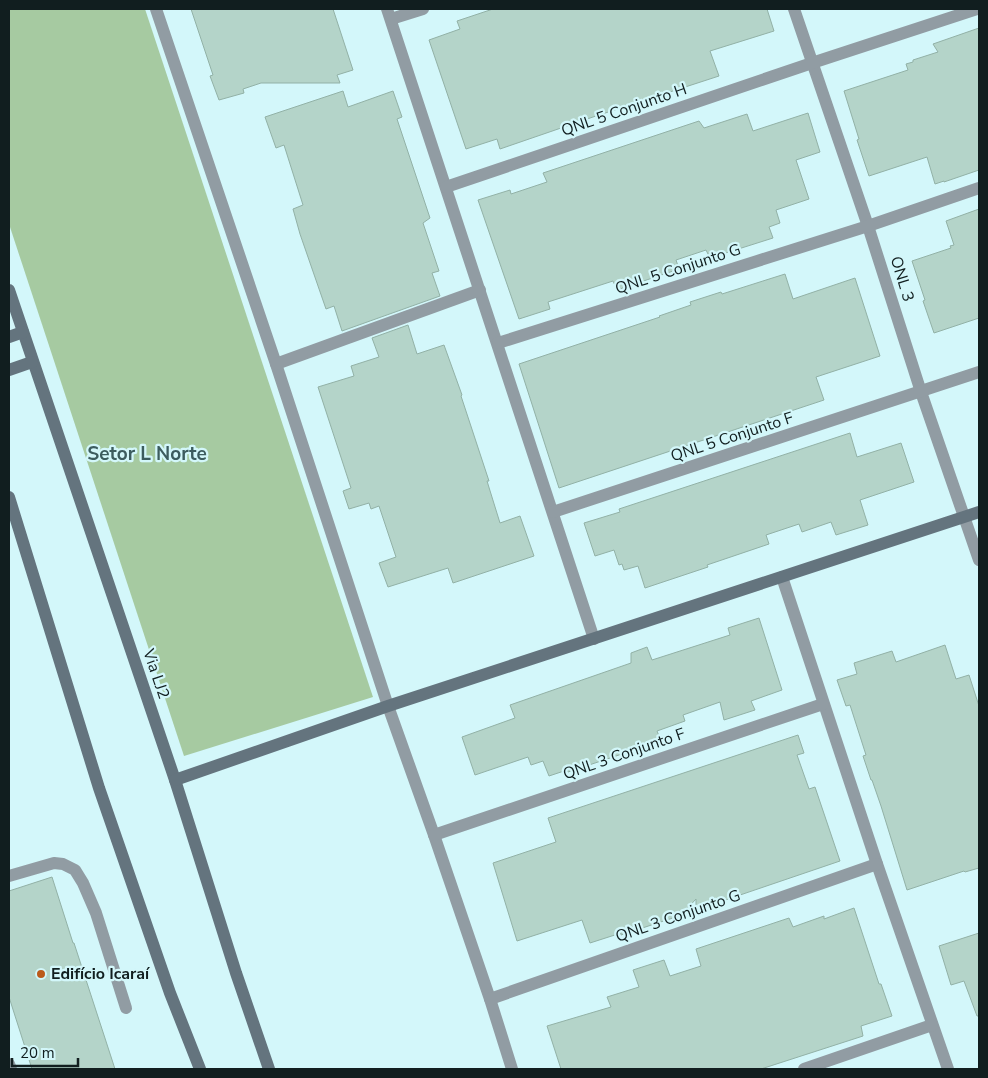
<svg xmlns="http://www.w3.org/2000/svg" width="988" height="1078" font-family="'Nunito Sans',sans-serif">
	<style>
		.green { fill: #a6caa1 }
		.building { fill: #b4d4c9; stroke: #92b1a6 }
		.lines { fill: none; stroke-linecap: round; stroke-linejoin: round }
		.lane { stroke: #919ca3; stroke-width: 12 }
		.street { stroke: #919ca3; stroke-width: 12 }
		.secondary { stroke: #64747e; stroke-width: 12 }
		.poi-dot { fill: #bb5a1a; stroke: #d3f7fa; stroke-width: 2 }
		.labels { text-anchor: middle; dominant-baseline: central; stroke-width: 4.5; stroke-linejoin: round; paint-order: stroke }
		.street-label { font-size: 16px; fill: #111e1f; stroke: #d3f7fa }
		.poi-label { font-size: 16px; font-weight: bold; fill: #111e1f; stroke: #d3f7fa; text-anchor: start }
		.quarter-label { font-size: 19px; font-weight: bold; fill: #3c5c5e; stroke: #d3f7fa }
	</style>
	<rect width="100%" height="100%" fill="#d3f7fa"/>
	<!-- green -->
	<path class="green" d="M9 9H145L373 697 184 756 9 224Z"/>
	<!-- building -->
	<g class="building">
		<path d="M191 9H333L353 70 337 75 340 83H261L243 89 244 93 219 100 210 76 213 75Z"/>
		<path d="M493 9H767L774 31 710 51 719 76 593 117 500 149 497 139 466 149 429 40 460 29 457 21Z"/>
		<path d="M979 28V170L944 182V181L935 184 927 157 869 176 857 140 859 139 844 91 908 70 906 64 913 62V60L938 52 933 44Z"/>
		<path d="M343 91 348 107 393 91 402 117 397 119 430 218 423 223 439 271 432 273 440 296 342 331 334 306 326 309 300 234 293 209 303 205 284 145 276 148 265 117Z"/>
		<path d="M808 113 820 152 796 160 809 199 776 210 780 223 769 227 773 238 710 258 706 250 676 260 679 269 617 290 613 281 548 302 550 309 519 319 478 200 510 190 511 194 547 182 543 173 699 121 704 128 747 114 753 131Z"/>
		<path d="M979 209V318L934 333 923 301 925 300 912 261 951 248 950 246 954 245 946 221Z"/>
		<path d="M785 274 793 299 855 278 880 356 816 377 824 400 559 488 519 364 660 317 659 316 691 305 690 302 721 292 722 294Z"/>
		<path d="M408 325 417 354 444 345 462 395 461 396 489 481H487L500 523 520 516 534 556 453 583 448 568 388 587 379 563 396 557 379 506 371 509 369 503 349 509 343 491 351 488 318 387 354 376 351 366 379 357 372 338Z"/>
		<path d="M850 433 857 457 901 443 914 482 860 500 868 525 836 535 831 522 802 532 799 524 766 535 769 544 707 565 708 567 645 588 638 566 624 570 622 564 619 565 614 550 595 556 584 523 620 512 619 509Z"/>
		<path d="M759 618 782 690 751 701 755 710 724 720 720 702 683 715 685 721 657 731 661 741 568 772 567 770 549 776 543 761 531 765 528 757 475 775 462 737 515 718 510 705 631 663V653L647 647 652 660 730 635 728 628Z"/>
		<path d="M945 645 956 679 969 675 979 706V868L965 872 964 871 907 890 881 806 872 780H871L863 756 866 755 850 705 846 706 837 680 857 674 854 663 892 651 896 662Z"/>
		<path d="M798 735 804 753 797 755 809 789 815 787 840 861 696 910V899L683 913 685 914 621 935V933L590 943 582 920 517 941 493 863 556 842 548 818Z"/>
		<path d="M52 877 73 943H74L115 1069H32L9 997V891Z"/>
		<path d="M854 908 879 984H881L892 1016 861 1026 863 1036 761 1069H561L547 1026 611 1007 607 997 639 987 633 970 664 960 670 976 701 966 696 949 789 918 793 927 824 916V919Z"/>
		<path d="M979 933V1016H977L964 981 951 985 939 946Z"/>
	</g>
	<g class="lines">
		<!-- lane -->
		<g class="lane">
			<path d="M9 876 54 863 63 864 75 870 83 883 96 913 126 1008"/>
			<path d="M9 1064 11 1069"/>
		</g>
		<!-- street -->
		<g class="street">
			<path d="M156 9 276 364 388 706 434 835 490 999 512 1069"/>
			<path d="M387 9 594 639"/>
			<path d="M794 9 868 226 921 392 979 560"/>
			<path d="M391 19 423 9"/>
			<path d="M446 187 812 63 977 9"/>
			<path d="M498 343 868 226 979 188"/>
			<path d="M276 364 480 290"/>
			<path d="M553 512 979 372"/>
			<path d="M782 577 877 864 948 1069"/>
			<path d="M434 835 823 704"/>
			<path d="M490 999 877 864"/>
			<path d="M804 1069 932 1025"/>
		</g>
		<!-- secondary -->
		<g class="secondary">
			<path d="M9 290 175 780 236 973 269 1069"/>
			<path d="M9 337 23 332"/>
			<path d="M9 370 32 362"/>
			<path d="M9 497 99 788 170 993 200 1069"/>
			<path d="M175 780 388 706 979 512"/>
		</g>
	</g>
	<!-- markers -->
	<circle class="poi-dot" cx="41" cy="974" r="5"/>
	<g class="labels">
		<!-- street labels -->
		<g class="street-label">
			<text transform="translate(624 110) rotate(-19)">QNL 5 Conjunto H</text>
			<text transform="translate(678 269) rotate(-18)">QNL 5 Conjunto G</text>
			<text transform="translate(902 279) rotate(73)">ONL 3</text>
			<text transform="translate(732 437) rotate(-18)">QNL 5 Conjunto F</text>
			<text transform="translate(156 674) rotate(71)">Via LJ2</text>
			<text transform="translate(624 754) rotate(-19)">QNL 3 Conjunto F</text>
			<text transform="translate(678 916) rotate(-19)">QNL 3 Conjunto G</text>
		</g>
		<!-- poi labels -->
		<g class="poi-label">
			<text x="51" y="974">Edifício Icaraí</text>
		</g>
		<!-- quarter labels -->
		<g class="quarter-label">
			<text x="147" y="454">Setor L Norte</text>
		</g>
	</g>
	<!-- border -->
	<rect width="988" height="1078" fill="none" stroke="#111e1f" stroke-width="20"/>
	<!-- scale -->
	<path d="M12 1058v8h66v-8" fill="none" stroke="#111e1f" stroke-width="2.5"/>
	<text x="20" y="1058" font-size="15" fill="#111e1f" stroke="#d3f7fa" stroke-width="4" paint-order="stroke">20 m</text>
</svg>
